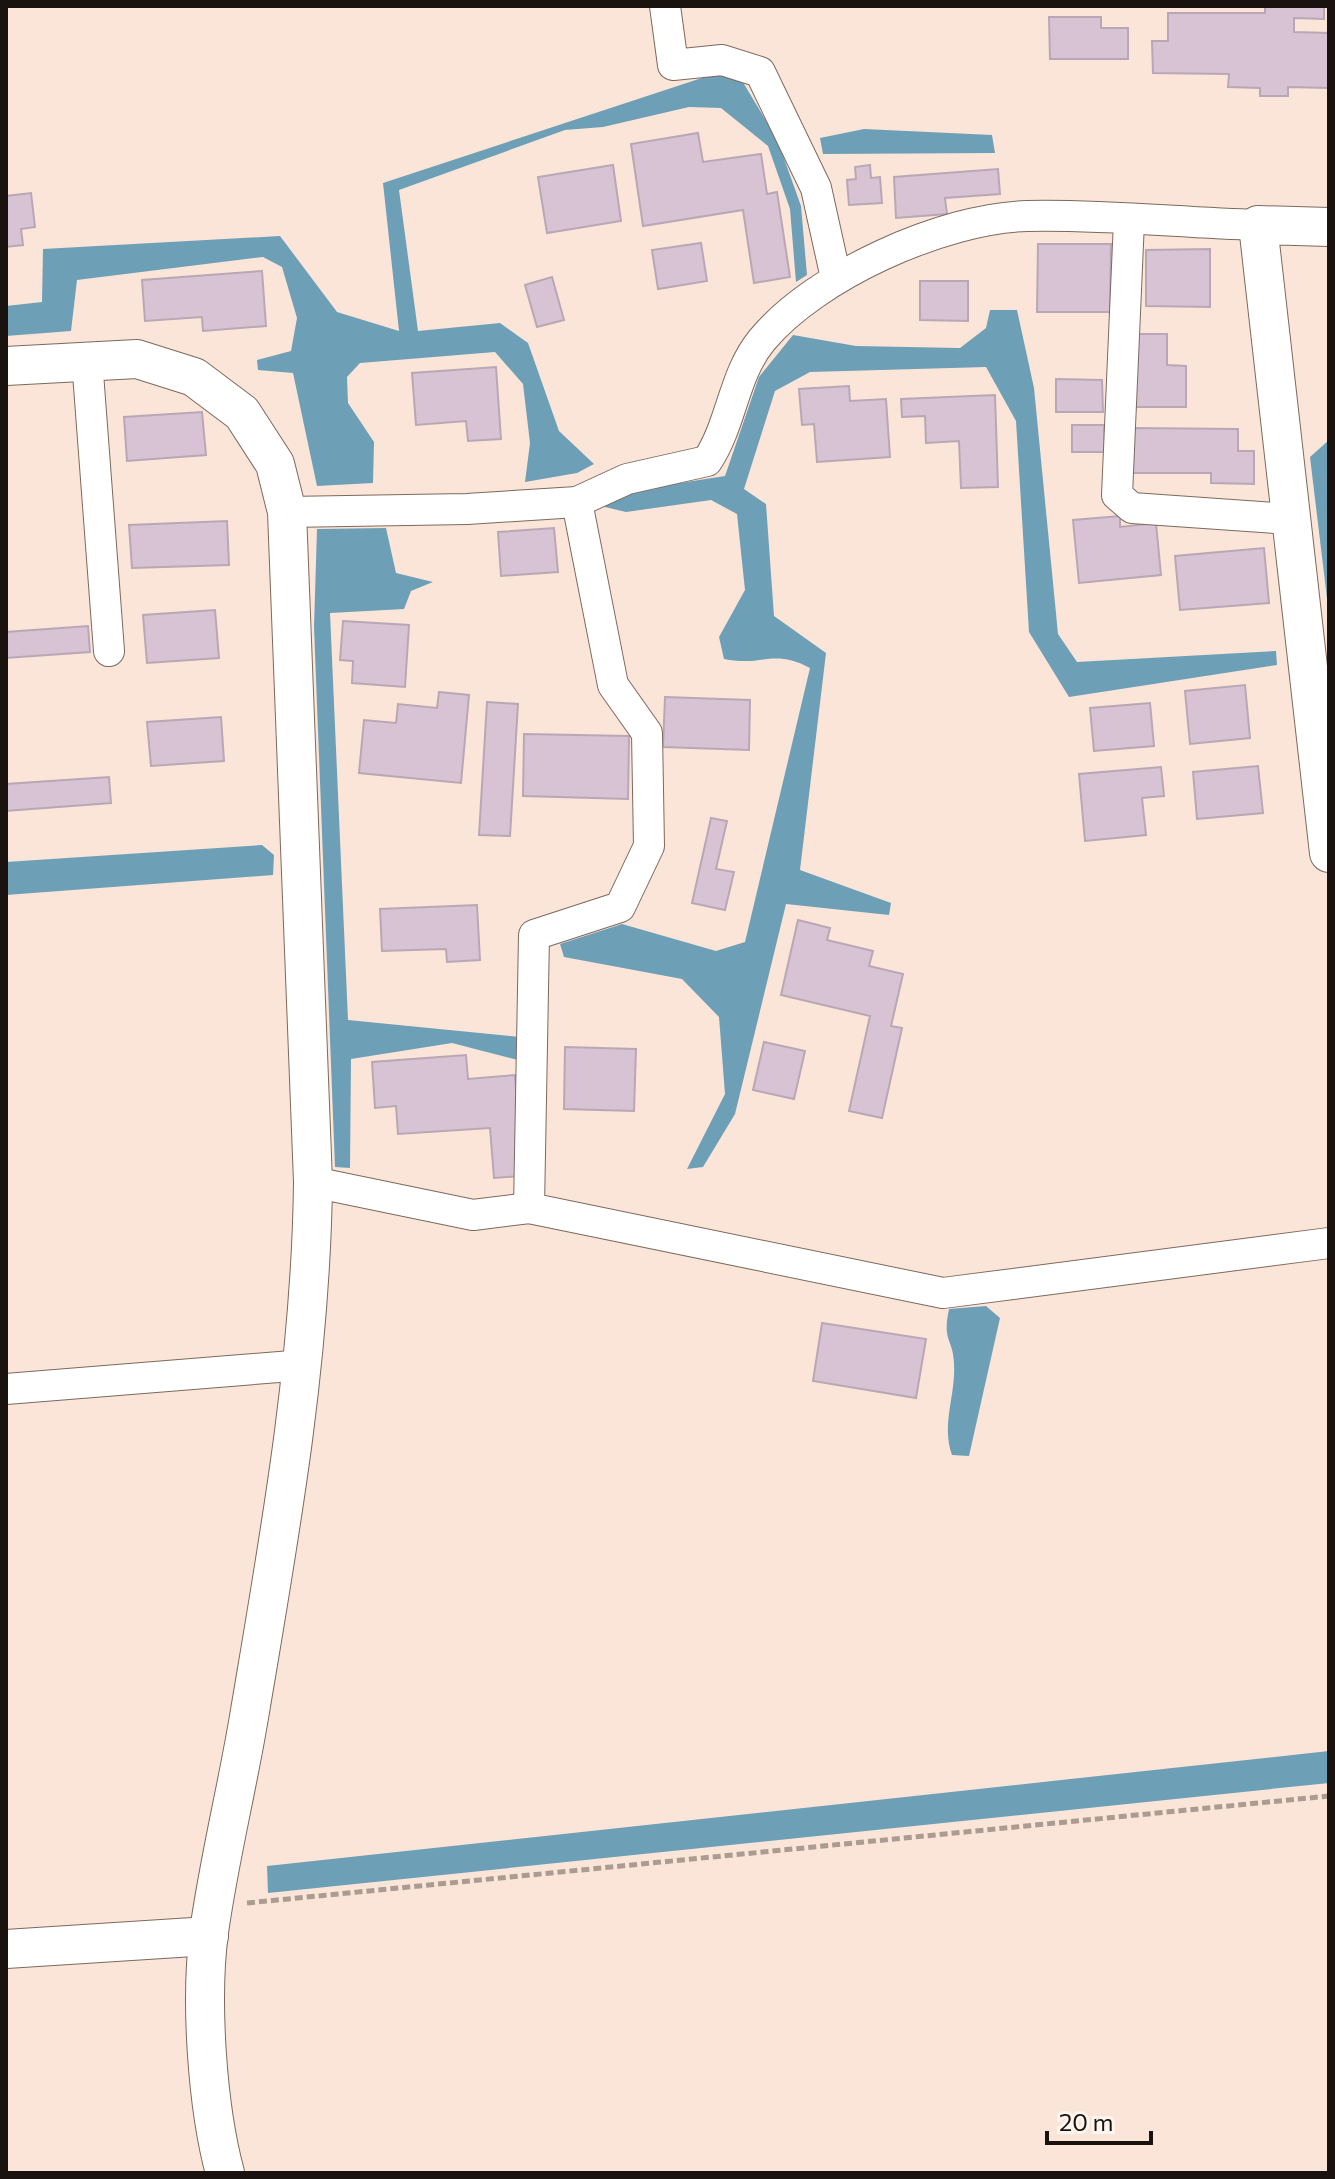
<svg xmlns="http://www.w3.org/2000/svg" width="1335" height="2179" font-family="Commissioner,sans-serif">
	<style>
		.water { fill: #6d9fb7 }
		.building { fill: #d7c3d3; stroke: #baa7b6; stroke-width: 2 }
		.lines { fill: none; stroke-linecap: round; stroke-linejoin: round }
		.minor-casing { stroke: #7c695e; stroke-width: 32 }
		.tertiary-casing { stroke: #7c695e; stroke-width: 40 }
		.path { stroke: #ac9b91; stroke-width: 5; stroke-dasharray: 8 4; stroke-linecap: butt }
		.minor { stroke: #fff; stroke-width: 30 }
		.tertiary { stroke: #fff; stroke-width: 38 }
	</style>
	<rect width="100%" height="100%" fill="#fbe5d8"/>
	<!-- water -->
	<g class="water">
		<path d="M720 72 741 79 777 139 801 206 807 275 796 282 790 209 768 146 721 108 689 107 603 127 565 130 399 190 418 331 500 323 528 343 559 431 594 464 577 473 525 482 530 443 523 384 495 352 360 363 347 377 348 403 374 442 373 483 317 486 293 373 258 370 257 360 291 351 297 318 282 267 263 257 77 280 71 331 6 336V306L42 302 43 249 280 236 337 312 399 331 383 183Z"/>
		<path d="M864 129 992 135 995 153 823 154 820 138Z"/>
		<path d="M990 310H1017L1034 388 1058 634 1077 662 1276 651 1277 665 1069 697 1029 632 1016 421 986 367 810 372 775 391 744 489 766 504 774 616 826 653 800 870 891 903 889 915 786 904 735 1114 703 1167 687 1169 725 1094 719 1017 682 979 564 957 560 944 622 924 716 951 745 942 810 668C773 648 762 667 724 659L719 637 745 590 737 514 711 500 626 512 601 506 635 490 725 476 759 377 793 335 856 346 960 348 986 328Z"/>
		<path d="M1329 440V615L1310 457Z"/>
		<path d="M386 528 396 573 433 582 411 591 404 609 330 613 348 1020 520 1037 518 1060 452 1043 351 1059 350 1168 335 1167 314 627 317 529Z"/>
		<path d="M262 845 274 855 273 875 6 895V862Z"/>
		<path d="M986 1306 1000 1318 969 1456 952 1455C941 1423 956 1396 954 1363 953 1338 942 1342 949 1309Z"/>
		<path d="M1329 1751V1783L268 1893 267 1866Z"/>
	</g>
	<!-- building -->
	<g class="building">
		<path d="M1265 6H1324V19L1294 18V32L1329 33V88L1288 87V96H1260V88L1228 87 1229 74 1153 73 1152 41H1168V13H1265Z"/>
		<path d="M1049 17H1101V28H1128V59H1050Z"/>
		<path d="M698 133 703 162 761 154 767 194 777 192 790 277 754 283 743 210 643 226 631 144Z"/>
		<path d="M613 165 621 221 547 233 538 177Z"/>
		<path d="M870 165 871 178 880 177 882 203 849 205 847 180 856 179 855 167Z"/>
		<path d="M998 169 1000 194 945 198 947 214 896 218 894 177Z"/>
		<path d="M31 193 35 227 21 229 23 245 6 247V196Z"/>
		<path d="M701 243 707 281 658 289 652 250Z"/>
		<path d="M1038 244H1111L1110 312H1037Z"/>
		<path d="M1210 249V307L1146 306V250Z"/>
		<path d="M262 271 266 326 203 331 202 317 145 321 142 280Z"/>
		<path d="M552 277 564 320 537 327 525 285Z"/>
		<path d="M920 281H968V321L920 320Z"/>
		<path d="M1136 334H1167V365L1186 366V407H1135Z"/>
		<path d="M496 367 501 439 468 441 466 421 416 425 412 373Z"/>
		<path d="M1056 379 1102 380 1103 412H1056Z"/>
		<path d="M849 386 850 401 886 399 890 457 817 462 814 424 802 425 799 389Z"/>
		<path d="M995 395 998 487 961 488 959 441 926 443 925 416 902 417 901 399Z"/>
		<path d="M202 412 206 455 127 461 124 417Z"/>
		<path d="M1072 425H1104L1105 452H1072Z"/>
		<path d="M1131 428 1238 429V451H1254V484L1211 483V473H1130Z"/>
		<path d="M1120 516V527L1156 523 1161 575 1079 583 1073 520Z"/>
		<path d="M227 521 229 565 132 568 129 525Z"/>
		<path d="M554 528 558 572 501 576 498 532Z"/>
		<path d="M1264 548 1269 603 1180 610 1175 556Z"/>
		<path d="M215 610 219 658 147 663 143 615Z"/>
		<path d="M343 621 409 625 405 687 352 683 353 661 340 660Z"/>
		<path d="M88 626 90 652 6 658V632Z"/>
		<path d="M1245 685 1250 738 1190 744 1185 691Z"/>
		<path d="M439 692 469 695 461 783 359 773 364 720 396 723 398 704 437 708Z"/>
		<path d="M665 697 750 700 749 750 663 747Z"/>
		<path d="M487 702 518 704 510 836 479 835Z"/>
		<path d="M1150 703 1154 746 1094 751 1090 708Z"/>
		<path d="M221 717 224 761 151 766 147 722Z"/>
		<path d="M524 734 629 736 628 799 523 796Z"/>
		<path d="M1258 766 1263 813 1197 819 1193 772Z"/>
		<path d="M1161 767 1164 796 1142 798 1146 835 1085 841 1079 774Z"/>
		<path d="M109 777 111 803 6 811V784Z"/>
		<path d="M711 818 727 821 716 869 734 872 725 910 692 903Z"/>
		<path d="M477 905 480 960 447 962 446 949 382 951 380 909Z"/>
		<path d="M798 920 830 928 827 940 873 951 869 966 903 974 891 1026 902 1028 882 1118 849 1111 870 1016 781 995Z"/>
		<path d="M764 1042 805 1051 794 1099 753 1090Z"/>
		<path d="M565 1047 636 1049 634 1111 564 1109Z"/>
		<path d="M466 1055 468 1079 515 1075 522 1176 494 1178 490 1128 398 1134 396 1106 375 1108 372 1062Z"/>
		<path d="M822 1323 926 1339 916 1398 813 1381Z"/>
	</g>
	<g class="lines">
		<!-- minor casing -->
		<g class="minor-casing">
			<g id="minor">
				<path d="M665 6 673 65 722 60 760 72 816 188 836 278"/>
				<path d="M1129 221 1117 495 1132 508 1289 519"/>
				<path d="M87 360 109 651"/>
				<path d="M287 512 467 509 577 502 627 479 707 461C732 424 733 375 762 340 815 276 943 218 1027 216 1103 214 1182 223 1258 225"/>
				<path d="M313 1182 473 1215 529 1208 943 1293 1329 1243"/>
				<path d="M529 1208 534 935 620 907 649 846 647 733 613 685 577 502"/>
				<path d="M6 1389 304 1365"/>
			</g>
		</g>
		<!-- tertiary casing -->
		<g class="tertiary-casing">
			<g id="tertiary">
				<path d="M1329 227 1258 225 1329 853"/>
				<path d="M6 366 137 359 194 377 242 413 275 464 287 512 313 1182C311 1363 279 1539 249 1717 237 1789 219 1860 209 1932 200 2001 207 2106 225 2173"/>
				<path d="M6 1949 209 1936"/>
			</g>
		</g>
		<!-- path -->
		<path class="path" d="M247 1903 1329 1796"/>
		<!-- minor -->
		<use href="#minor" class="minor"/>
		<!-- tertiary -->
		<use href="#tertiary" class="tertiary"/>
	</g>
	<!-- border -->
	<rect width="1335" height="2179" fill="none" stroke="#19120e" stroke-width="16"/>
	<!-- scale -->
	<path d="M1047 2131v12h104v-12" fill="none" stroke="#19120e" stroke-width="4"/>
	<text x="1059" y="2131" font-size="24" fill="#19120e" stroke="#fef5f0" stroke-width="6" paint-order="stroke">20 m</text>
</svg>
